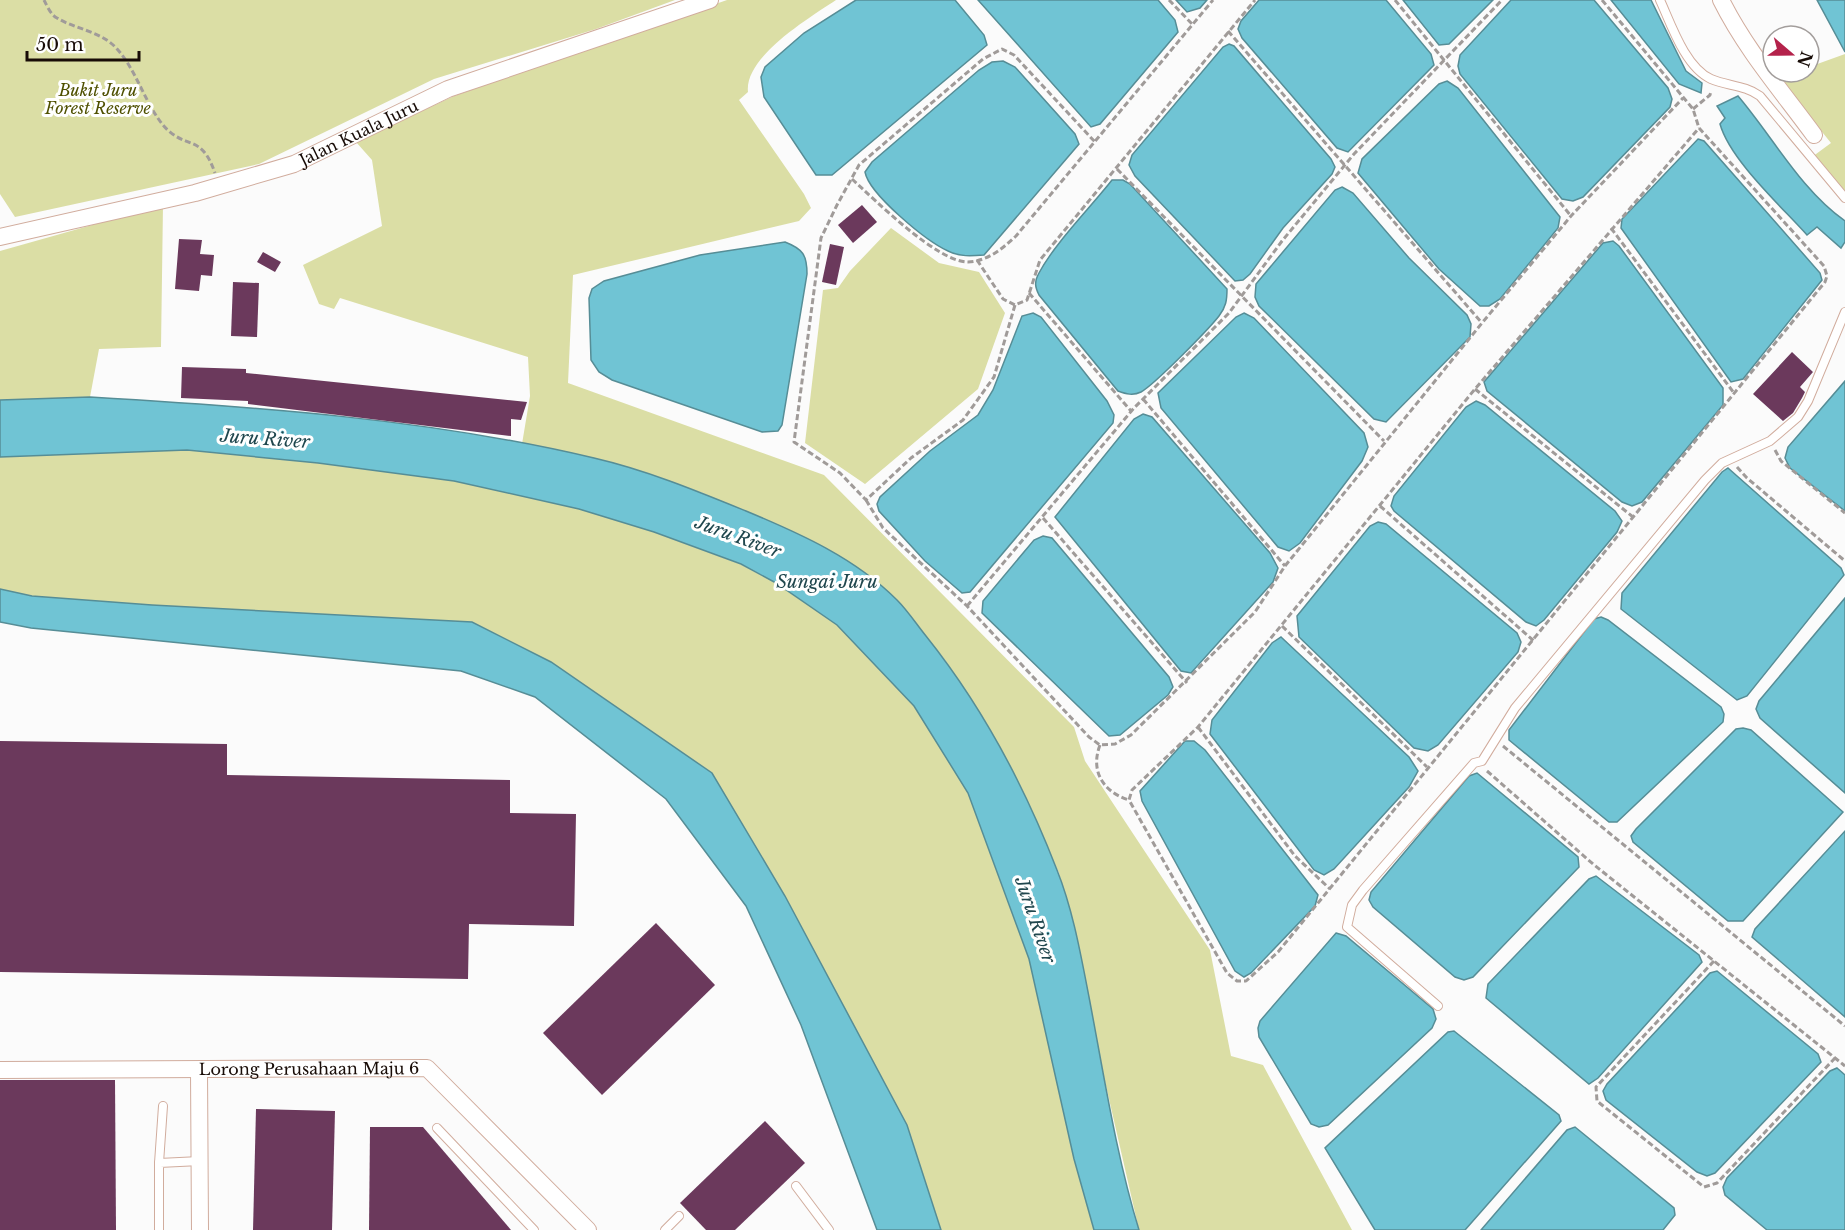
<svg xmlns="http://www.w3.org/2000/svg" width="1845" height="1230" font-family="'Libre Baskerville',serif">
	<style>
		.green { fill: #dbdea5 }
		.water { fill: #70c4d4; stroke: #568d96; stroke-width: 1.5 }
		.building { fill: #6b395c }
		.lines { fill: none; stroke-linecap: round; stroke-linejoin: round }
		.lane-casing { stroke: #d1ac9d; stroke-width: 10 }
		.street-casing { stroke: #d1ac9d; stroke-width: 18 }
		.path { stroke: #a09b99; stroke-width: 3; stroke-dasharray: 6 3; stroke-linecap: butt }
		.lane { stroke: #fff; stroke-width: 8 }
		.street { stroke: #fff; stroke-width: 16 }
		.labels { text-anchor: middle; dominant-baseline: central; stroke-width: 6; stroke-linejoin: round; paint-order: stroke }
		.park-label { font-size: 16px; font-style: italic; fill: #4f5000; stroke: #fff }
		.street-label { font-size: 16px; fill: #180c07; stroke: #fff }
		.water-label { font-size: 18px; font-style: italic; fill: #20474e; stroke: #fff }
	</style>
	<rect width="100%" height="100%" fill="#fbfbfb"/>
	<!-- green -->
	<g class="green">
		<path d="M0 0H675L596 29 434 79 259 164 15 217 0 194Z"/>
		<path d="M727 0H836C809 18 744 57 748 92L739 100 804 194 811 208 799 221 573 275 568 383 824 475 1074 727 1085 761 1210 950 1231 1056 1263 1065 1352 1230H1139L1104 1077 1082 963 1059 873 1022 792 989 727 945 660 897 600 703 493 597 459 522 444 530 396 528 357 340 298 334 309 319 304 303 265 382 226 372 160 356 142 454 96Z"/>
		<path d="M1845 54V191L1812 157 1831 143 1778 77 1793 72H1809V67Z"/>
		<path d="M163 205 161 347 99 349 90 397 0 400V251Z"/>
		<path d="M891 228 939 263 979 272 1005 313 978 389 865 484 805 443 823 290 838 288 850 271Z"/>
		<path d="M187 450 318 463 454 481 579 509 654 532 740 564 776 583 837 625 914 706 968 793 1029 959 1074 1159 1094 1230H941L907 1125 785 896 712 773 551 662 472 622 152 605 32 596 0 589V457Z"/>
	</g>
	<!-- water -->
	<g class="water">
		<path d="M856 0H955L984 35 987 45 832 175H816L764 97 761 77 765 67 804 33Z"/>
		<path d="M978 0H1158L1175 20 1178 32 1100 124 1091 127Z"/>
		<path d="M1176 0H1207L1200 8 1187 12Z"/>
		<path d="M1259 0H1386L1431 54 1434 65 1348 152 1337 148 1242 38 1238 29 1241 21Z"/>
		<path d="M1403 0H1493L1449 44 1439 45Z"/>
		<path d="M1511 0H1594L1668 88 1672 99 1670 107 1583 197 1573 201 1562 199 1460 74 1458 66 1460 55Z"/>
		<path d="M1611 0H1651L1686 71 1702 83 1701 93 1679 84Z"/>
		<path d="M1817 0H1845V52Z"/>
		<path d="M1229 44 1234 46 1331 159 1335 167 1332 174 1283 228 1250 274 1243 280 1235 281 1135 176 1129 165 1132 155 1223 47Z"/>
		<path d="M1003 61 1015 67 1075 134 1079 144 984 255C972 256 959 257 948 251 926 241 869 194 865 172L872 162 979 70 992 62Z"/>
		<path d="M1447 81 1458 88 1560 217 1558 228 1500 299 1489 306H1480L1439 269 1358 173 1362 159 1439 84Z"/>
		<path d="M1738 96C1773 137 1800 189 1845 221V242L1841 248 1817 227 1807 235C1782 207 1730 160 1720 124L1725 118 1717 106Z"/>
		<path d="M1698 139 1704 141 1820 273 1822 280 1743 379 1731 382 1621 228 1622 219Z"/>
		<path d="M1112 180H1123L1130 184 1227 289C1227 300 1226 307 1219 316 1208 330 1155 384 1141 392 1133 396 1126 394 1118 391L1039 295C1035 287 1034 282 1039 273 1055 243 1090 208 1112 180Z"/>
		<path d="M1342 187 1353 193 1409 258 1467 315 1471 324 1470 337 1386 422 1374 419 1259 306 1255 297 1256 284 1335 190Z"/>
		<path d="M1613 241 1619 246 1723 388V405L1642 502 1632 506 1622 502 1487 391 1484 382 1603 243Z"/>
		<path d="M785 242C803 249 807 255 807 274L782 425 778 431 762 432 612 380 599 372 591 360 589 298 592 289 604 281 700 255Z"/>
		<path d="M1033 313 1041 317 1107 401 1114 415 1113 423 970 592 962 593 925 561 879 511 877 504 880 497 930 451 978 415 993 390 1022 316Z"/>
		<path d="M1244 313 1254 318 1364 433 1368 447 1362 461 1300 543 1289 551 1278 547 1161 408 1158 393 1236 317Z"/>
		<path d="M1845 381V511L1790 468 1785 458 1788 447Z"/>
		<path d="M90 397C258 407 430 419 594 458 646 470 697 491 746 511 801 534 855 558 897 600 908 611 917 625 926 636 982 706 1025 787 1057 870 1073 910 1081 956 1089 997 1104 1075 1116 1155 1139 1230H1094L1074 1159 1029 959 968 793 914 706 837 625 776 583 741 564 654 532 579 509 454 481 318 463 187 450 0 457V400Z"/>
		<path d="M1476 401 1485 405 1615 511 1622 521 1617 532 1544 620 1536 626 1526 622 1394 511 1391 506 1394 496 1466 407Z"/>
		<path d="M1143 414 1152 417 1270 553 1278 568 1273 582 1191 673 1181 671 1055 517 1134 419Z"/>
		<path d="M1728 468 1841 568 1844 575 1747 696 1737 700 1621 609 1622 593 1722 472Z"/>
		<path d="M1378 522 1386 524 1517 633 1521 642 1518 652 1438 745 1428 751 1414 748 1299 637 1297 616 1370 526Z"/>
		<path d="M1043 536 1052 538 1169 677 1173 687 1168 695 1120 735 1109 736 982 613 983 601 1034 540Z"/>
		<path d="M0 589 32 596 152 605 472 622 551 662 712 773 785 896 907 1125 941 1230H877L801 1025 746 906 666 799 535 697 461 671 31 628 0 622Z"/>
		<path d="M1845 598V793L1760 718 1756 709 1759 701Z"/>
		<path d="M1601 617 1608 620 1721 707 1724 714 1723 722 1617 822H1609L1509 740V730L1594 619Z"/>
		<path d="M1281 637 1409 757 1418 771 1409 787 1334 869 1324 875 1314 870 1210 734 1212 720 1272 643Z"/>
		<path d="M1743 728 1751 730 1843 812 1743 921H1728L1633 842 1631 836 1636 829 1736 729Z"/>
		<path d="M1185 741H1194L1205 750 1318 895 1315 906 1251 973 1244 977 1235 971 1142 801 1140 791Z"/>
		<path d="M1477 773 1578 857 1579 867 1473 977 1464 980 1455 977 1373 907 1369 900 1371 892 1469 776Z"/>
		<path d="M1845 831V1017L1752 937 1755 929Z"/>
		<path d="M1596 876 1699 955 1702 962 1598 1078 1589 1084 1486 998 1488 984 1589 879Z"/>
		<path d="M1336 933 1346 936 1433 1009 1436 1019 1432 1028 1328 1125 1319 1127 1311 1124 1259 1037 1258 1028 1260 1021Z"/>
		<path d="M1717 971 1818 1054 1821 1062 1715 1173 1707 1176 1697 1172 1606 1100 1603 1091 1607 1084 1710 973Z"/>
		<path d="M1454 1031 1559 1115 1561 1121 1465 1230H1375L1325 1148 1448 1032Z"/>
		<path d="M1837 1068 1845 1075V1230H1767L1725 1195 1723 1187 1727 1178 1830 1071Z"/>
		<path d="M1575 1127 1674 1208 1675 1215 1663 1230H1481L1567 1130Z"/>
	</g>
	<!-- building -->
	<g class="building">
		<path d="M862 205 877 222 853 243 838 225Z"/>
		<path d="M179 239 202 240 200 254 214 255 212 276 201 275 199 291 175 289Z"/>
		<path d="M830 244 844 247 836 285 822 282Z"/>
		<path d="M263 252 281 262 275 272 257 262Z"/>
		<path d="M233 282 259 283 257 337 231 336Z"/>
		<path d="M1792 352 1813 372 1800 387 1805 392 1802 398 1793 413 1783 421 1753 394Z"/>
		<path d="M182 367 246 369V373L527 402 521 420 511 419V436L248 404V401L181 398Z"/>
		<path d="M0 741 227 744V775L510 780V813L576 814 574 926 469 924 468 979 0 972Z"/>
		<path d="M656 923 715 985 602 1095 543 1033Z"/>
		<path d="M0 1080H115L116 1230H0Z"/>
		<path d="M256 1109 335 1111 332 1230H253Z"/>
		<path d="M765 1121 805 1163 735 1230H706L680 1203Z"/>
		<path d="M370 1127H423L511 1230H369Z"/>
	</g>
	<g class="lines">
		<!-- lane casing -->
		<g class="lane-casing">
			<g id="lane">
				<path d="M1660 0C1671 24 1685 67 1711 79 1727 86 1745 85 1760 96L1845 198"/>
				<path d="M1438 1006 1347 927 1352 905 1363 890 1474 763 1482 761 1515 708 1705 480 1722 463 1770 441 1798 417 1808 401 1845 312"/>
				<path d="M437 1128 534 1230"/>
				<path d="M159 1163 163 1106"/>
				<path d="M796 1186 829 1230"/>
				<path d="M159 1230V1163L200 1161"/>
				<path d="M665 1230 679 1216"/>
			</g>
		</g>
		<!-- street casing -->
		<g class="street-casing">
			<g id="street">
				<path d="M1721 0C1746 50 1781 90 1814 135"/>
				<path id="s1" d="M0 237 195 193 294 164 448 89 710 0"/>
				<path id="s2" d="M0 1070 427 1068 588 1230"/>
				<path d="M199 1071 200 1230"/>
			</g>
		</g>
		<!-- path -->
		<g class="path">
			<path d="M44 0C47 6 51 15 57 18 77 30 102 31 118 50 137 72 145 103 163 125 185 151 201 132 215 173"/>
			<path d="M1169 0 1192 24"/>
			<path d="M1395 0 1571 216"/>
			<path d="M1602 0 1693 109 1699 128 1824 266 1827 276 1825 282 1278 952 1246 981H1237L1227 973 1129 800 1132 790 1198 727 1475 389 1699 128"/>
			<path d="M1228 31 1482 323"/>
			<path d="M1693 109 1710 95 1711 91"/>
			<path d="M1117 169 1384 441"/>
			<path d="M852 179C875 200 937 262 968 262 988 261 1002 249 1016 236L1213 0"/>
			<path d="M1611 228 1734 393"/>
			<path d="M977 260 1003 299 1015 305 1027 300 1040 260 1255 0"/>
			<path d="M1029 293 1131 411"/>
			<path d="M1015 305 994 377 963 420 911 458 866 500 840 473 794 442 821 238 837 205 859 165 983 59 1002 49 1014 55 1095 142"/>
			<path d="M1475 389 1633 517"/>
			<path d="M1143 399 1285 566"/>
			<path d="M1775 450 1781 461 1845 513"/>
			<path d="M1737 467 1747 478 1845 561"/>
			<path d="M866 500 883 528 967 606 1089 737 1100 745 1115 744 1131 735 1255 612 1285 566 1482 323 1571 216 1683 98"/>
			<path d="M1380 506 1534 641"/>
			<path d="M1043 518 1187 683"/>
			<path d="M967 606 1134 408 1229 313 1282 241 1354 154 1502 0"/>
			<path d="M1282 626 1427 767"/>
			<path d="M1198 727 1295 856 1330 889"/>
			<path d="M1100 745C1090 771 1103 792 1129 800"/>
			<path d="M1503 746 1845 1026"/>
			<path d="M1487 771 1593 864 1845 1066"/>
			<path d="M1714 961 1596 1087 1597 1101 1704 1187 1717 1183 1835 1058"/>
		</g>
		<!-- lane -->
		<use href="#lane" class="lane"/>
		<!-- street -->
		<use href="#street" class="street"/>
	</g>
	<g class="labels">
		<!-- park labels -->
		<g class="park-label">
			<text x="98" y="90">Bukit Juru<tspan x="98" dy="18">Forest Reserve</tspan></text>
		</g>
		<!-- street labels -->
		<g class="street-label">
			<text stroke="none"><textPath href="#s1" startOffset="375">Jalan Kuala Juru</textPath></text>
			<text stroke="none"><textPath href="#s2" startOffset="309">Lorong Perusahaan Maju 6</textPath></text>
		</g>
		<!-- water labels -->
		<g class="water-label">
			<text transform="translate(265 439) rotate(4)">Juru River</text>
			<text transform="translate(738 537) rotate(20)">Juru River</text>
			<text x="827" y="582">Sungai Juru</text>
			<text transform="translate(1035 920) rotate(71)">Juru River</text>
		</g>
	</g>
	<!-- north arrow -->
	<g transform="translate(1791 54) rotate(110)"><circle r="28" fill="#ffffff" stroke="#a39e9c" stroke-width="1.5"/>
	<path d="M0-4.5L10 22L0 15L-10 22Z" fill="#b4224b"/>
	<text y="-9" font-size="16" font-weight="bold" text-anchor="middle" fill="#180c07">N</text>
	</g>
	<!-- scale -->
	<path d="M27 51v9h112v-9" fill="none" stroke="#180c07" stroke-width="3"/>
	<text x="36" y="51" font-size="18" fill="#180c07" stroke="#ffffff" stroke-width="4.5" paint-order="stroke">50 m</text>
</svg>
